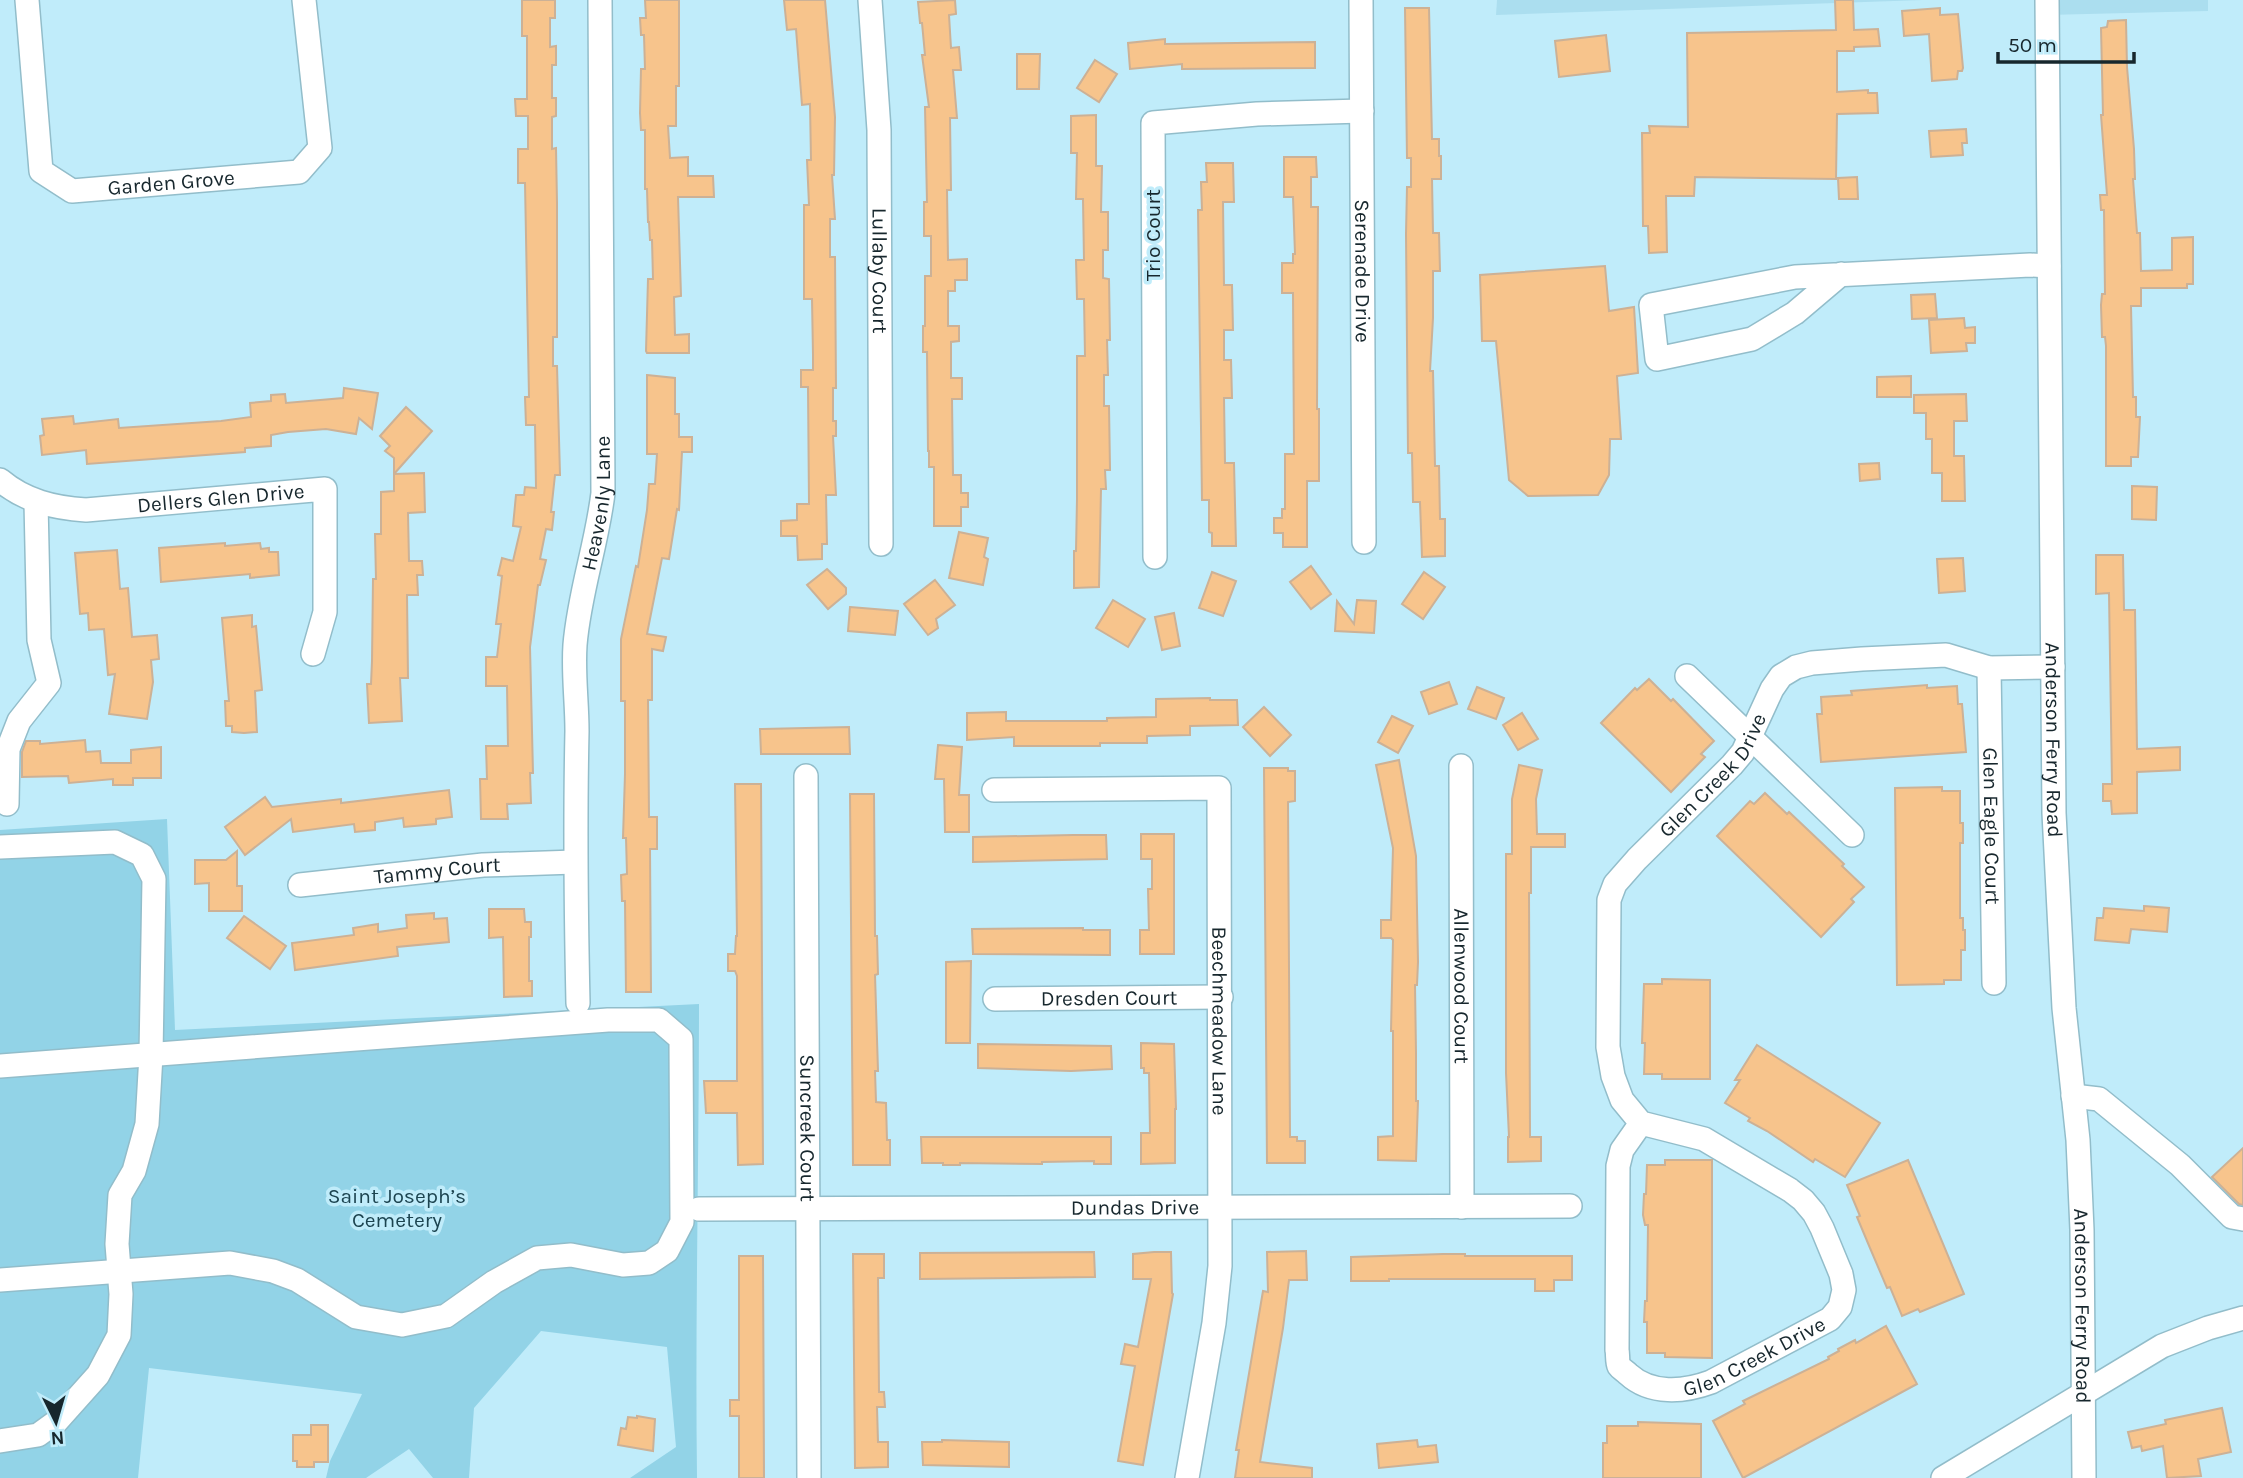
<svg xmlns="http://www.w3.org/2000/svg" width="2243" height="1478" font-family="Karla,sans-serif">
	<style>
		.built { fill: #abdeef }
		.green { fill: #92d3e7 }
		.building { fill: #f7c48c; stroke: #ccb196; stroke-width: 2 }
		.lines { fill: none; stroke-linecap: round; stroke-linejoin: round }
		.minor-casing { stroke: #92bdca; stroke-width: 26 }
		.minor { stroke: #fff; stroke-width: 23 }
		.labels { text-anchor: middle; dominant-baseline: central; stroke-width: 7; stroke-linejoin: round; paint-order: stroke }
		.street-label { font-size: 21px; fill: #17272d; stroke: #c0ecfa }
		.park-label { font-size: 21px; fill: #1c4450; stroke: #c0ecfa }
	</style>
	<rect width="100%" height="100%" fill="#c0ecfa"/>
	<!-- built -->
	<g class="built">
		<path d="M1497 0H1923L1496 15Z"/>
		<path d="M2047 0H2208V11L2047 15Z"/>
	</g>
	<!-- green -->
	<path class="green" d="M167 819 175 1030 699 1004C699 1162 695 1320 697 1478H630L676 1447 667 1347 541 1331 474 1408 469 1478H433L409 1449 366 1478H326L330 1461 362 1394 149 1368 138 1478H0V830Z"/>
	<!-- building -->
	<g class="building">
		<path d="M522 0H555V18H550V47L556 46V65H552V98H556V116L552 117V149L556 148 557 203V337H553V366H557L560 475H555L551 512H554L552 530 546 529 540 559 546 560 540 585H538L530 647 533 773H530L531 803 507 804 508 819H481L480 779H487L486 746H508L507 686H486V657H497L501 624H496L502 576 498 575 502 558 513 561 521 527 513 526 516 495H524L525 487 536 488 535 425H526L525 397H529L525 183H518V149H528V116H516L515 99H527V36H522Z"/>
		<path d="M645 0H679V86H676V126H668L670 158 688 157V176H713L714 197H678L681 296 674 297 675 335 689 334V353H647L646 351 648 279H653L652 240H650L649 222H648L647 189H645V130H641L640 113 641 69H645L644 35H641L640 18H646Z"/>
		<path d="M784 0H825L835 117 834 175H832L835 219H830V257H835L836 388H833V421H836V436H833L836 495H826L827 544H822V559L798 560 797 536H781V521L797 520V504H809L808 387H801V370H813V355L812 299H804V205H809L807 160H811L810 104 802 105 796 29 787 30Z"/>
		<path d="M955 0 956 14 949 15 951 48 959 47 961 70H953L957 118H950L951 190H947L948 260 967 259V280H955V291H948V326H959V341L951 342V378H962V399H952L953 475H961V493H968V507H961V526H934V467H929V451H928L927 352H923V326H925V276H931V236H924V202H927L925 107H929L922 55H925L922 23H920L918 2Z"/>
		<path d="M1835 0H1853L1854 30 1878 29 1880 46 1854 47V51H1837V92L1868 90V93H1877L1878 113 1837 114 1836 179 1695 177 1694 196H1666L1667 252 1649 253 1648 226H1643L1642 133H1650L1649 126 1688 127 1687 33 1836 30Z"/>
		<path d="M1405 8H1429L1432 139H1439V156H1441V179H1432L1433 233H1439L1440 271H1433V318L1430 371H1433L1435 466H1439L1440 519H1445V556L1422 557 1420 502H1413L1412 453H1408L1406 234 1407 187H1411V158H1407Z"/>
		<path d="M1940 8V15L1958 14 1963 68 1962 71H1958L1957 79 1932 81 1929 34 1904 36 1902 11Z"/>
		<path d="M2126 20 2127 67 2134 149 2135 179H2133L2137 233H2140L2141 271 2172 270V238L2193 237V284H2187V288H2141V306H2131L2133 397H2136V417H2140L2138 457H2131V466H2106V346L2105 337H2102L2101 305 2102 294H2105L2104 210H2101L2100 195H2107L2101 115H2103L2101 28 2107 27 2108 21Z"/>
		<path d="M1606 35 1610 71 1559 77 1555 41Z"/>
		<path d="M1165 39V44L1315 42V68L1182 69V64L1130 69 1128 43Z"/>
		<path d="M1017 54H1040L1039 89H1017Z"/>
		<path d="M1095 60 1117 74 1099 102 1077 88Z"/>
		<path d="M1096 115V166H1102L1101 212H1108V250H1103V278L1109 279 1110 340H1107L1108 375H1104V406H1109L1110 470H1105L1106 489H1101L1099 587 1074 588V551H1076L1077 499V356H1085L1084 299H1077L1076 260H1084L1083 199H1076L1077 153H1071V116Z"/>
		<path d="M1966 129 1967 143H1962L1963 155 1931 157 1929 131Z"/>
		<path d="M1284 157H1316L1317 177H1311V207H1318L1317 409H1319V481H1307V547H1283V533H1274V518H1282V509H1285V454H1294L1293 293H1282V263H1293V254H1295L1293 197H1284Z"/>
		<path d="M1206 163H1233L1234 202H1223L1224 285H1232L1233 330H1224V360H1231L1232 398H1224L1225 463H1234L1236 546H1212V533L1209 532V500H1202L1198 210H1202L1201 182H1207Z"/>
		<path d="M1857 177 1858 199H1839L1838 178Z"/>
		<path d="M1605 266 1609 311 1634 307 1638 373 1617 376 1621 439H1610L1609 475 1598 495 1528 496 1509 480 1496 341H1482L1480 275Z"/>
		<path d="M1935 294 1937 318 1912 319 1911 295Z"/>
		<path d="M1964 318 1965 328 1975 327V343H1966L1967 351 1931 353 1929 320Z"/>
		<path d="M647 375 675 378V414H679V437H692V452H682L679 510 677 509 669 559 662 558 647 634 666 637 663 651 652 649V700H648L649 817H657V849H650L651 992H626L625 901H622L621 875 627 874 626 838H623L625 774V701H621V639L636 566 638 567 647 510 649 484H655L657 454H647Z"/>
		<path d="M1911 376V397H1877V377Z"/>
		<path d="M344 388 378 393 372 429 359 418 356 434 326 429 288 432 271 435V446L245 448V452L87 464 86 450 42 455 40 436 44 435 42 419 73 416 74 424 118 419 119 428 221 421 251 417 250 403 271 401V395L285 394 286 403 343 398Z"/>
		<path d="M1966 394 1967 421H1954V456H1964L1965 501H1942V473H1932V439H1926V413H1914V395Z"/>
		<path d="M406 407 432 431 394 474V458L385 451 390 446 380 436Z"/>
		<path d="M1879 463 1880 479 1860 481 1859 464Z"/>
		<path d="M424 473 425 512 408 513 409 561H422L423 575H417L418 595H407L408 678H400L402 721 369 723 367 684H371L372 661 373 579H376L375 534H381V492L394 491V474Z"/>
		<path d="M2132 486 2157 487 2156 520 2132 519Z"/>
		<path d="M959 532 988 538 984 557 988 559 983 585 949 578Z"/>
		<path d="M225 543V546L260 543 261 549 269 548V552H278L279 575 250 578V574L161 582 159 548Z"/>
		<path d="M117 550 120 589 128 588 132 637 157 635 159 659 151 660 153 682 147 719 109 714 115 674 108 675 104 629 89 630 88 613 80 614 75 553Z"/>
		<path d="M2096 555H2123L2124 610H2135L2137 749 2180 747V770L2137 772V813L2112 814 2111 801H2103V784H2112L2109 593 2096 594Z"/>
		<path d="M1963 558 1965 591 1939 593 1937 559Z"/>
		<path d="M1311 566 1331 594 1311 609 1290 582Z"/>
		<path d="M827 569 846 588V594L828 609 807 585Z"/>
		<path d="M1212 572 1236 581 1223 616 1199 608Z"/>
		<path d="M1424 572 1445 587 1423 619 1402 604Z"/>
		<path d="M935 580 955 605 936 619 938 628 928 635 904 604Z"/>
		<path d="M1113 600 1145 619 1128 647 1096 628Z"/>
		<path d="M1357 600 1376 601 1374 633 1335 631 1337 601 1354 624Z"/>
		<path d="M850 607 898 611 895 635 848 631Z"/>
		<path d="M1174 613 1180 646 1162 650 1155 617Z"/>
		<path d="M252 615V627L256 626 262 690 255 691 257 732 244 733 232 732V726H226L225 701H229L222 618Z"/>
		<path d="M1649 679 1671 701 1673 699 1714 741 1701 754 1705 757 1671 792 1601 723 1635 688 1637 690Z"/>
		<path d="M1449 682 1457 704 1429 714 1421 692Z"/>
		<path d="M1927 685V688L1957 686 1958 704H1962L1966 752 1821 762 1817 714H1822L1821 697 1852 695 1851 691Z"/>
		<path d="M1477 687 1504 698 1496 719 1468 709Z"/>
		<path d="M1210 698V700H1237L1238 725 1190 726V735L1147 736V743H1100V746H1014V737L967 740V713L1006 712V721H1107V718L1156 717V699Z"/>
		<path d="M1264 707 1291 735 1270 756 1243 727Z"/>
		<path d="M1522 713 1538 739 1518 750 1503 725Z"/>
		<path d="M1392 716 1413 726 1398 753 1378 742Z"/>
		<path d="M849 727 850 754H761L760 729Z"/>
		<path d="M85 740 86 752 100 751 101 763H131V750L161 747V778H133V785H113V779L69 783 68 776 22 777V752L26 741H40V744Z"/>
		<path d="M938 745 962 747 959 795H969V832H945L944 779H935Z"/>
		<path d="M1399 760 1416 856 1418 962 1417 985H1415L1416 1053V1101H1418L1416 1161 1378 1160V1137L1393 1136V1031H1391L1393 940 1391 938H1381V920H1391L1393 848 1376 765Z"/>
		<path d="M1519 765 1542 770 1536 799 1537 834H1565V847H1531V893H1529L1530 1137H1541V1161L1508 1162V1137H1509L1506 1073V854H1512V799Z"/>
		<path d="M1264 768H1288V771H1295V801L1288 802 1290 1137H1297V1141H1305V1163H1267Z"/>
		<path d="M735 784H761L763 1164 738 1165 737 1113H706L704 1081H737V976L735 971H728V954H735L736 936H737Z"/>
		<path d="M1942 787V791H1960V823H1963V843H1960V918H1963V930H1965V950H1961V980H1944V984L1897 985 1895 788Z"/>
		<path d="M449 790 452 817 436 819V824L404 827 403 818 375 822V830L355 832 354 824 293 832 291 819 245 855 225 827 265 797 272 807 341 799V803Z"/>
		<path d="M1765 793 1787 814 1789 812 1844 864 1842 866 1864 887 1851 899 1854 902 1821 937 1717 836 1750 801 1754 804Z"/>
		<path d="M850 794H874L875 936H877L878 974 875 975 878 1071H875L876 1102 886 1103 887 1140H890V1165H853Z"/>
		<path d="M1141 834H1174V954H1140V930H1149L1148 889H1152V859H1141Z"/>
		<path d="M1073 835H1106L1107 859 973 862V837Z"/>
		<path d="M237 851V886H242V911H209V883L195 884V860H226Z"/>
		<path d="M2144 906 2169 908 2167 932 2131 929 2129 943 2095 940 2097 918H2103L2104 908 2144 911Z"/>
		<path d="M489 909H524L525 922H531V937H529V981H532V996L504 997 503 937 489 938Z"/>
		<path d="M434 913V919L447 918 449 942 397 947 398 956 295 970 292 943 354 935 353 928 378 924V932L407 928 406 915Z"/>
		<path d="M244 916 286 946 270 969 227 938Z"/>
		<path d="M1083 928V930H1110V955L973 954 972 929Z"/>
		<path d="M971 961 970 1043H946V962Z"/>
		<path d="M1662 979 1710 980V1079H1662V1074H1644L1645 1043H1642L1644 984H1662Z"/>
		<path d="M1141 1043 1174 1044 1176 1109H1175V1163L1141 1164V1133H1150L1149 1073H1144V1068H1141Z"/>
		<path d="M978 1044 1111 1046 1112 1069 1071 1071 978 1068Z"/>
		<path d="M1757 1045 1880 1123 1845 1177 1815 1159 1813 1162 1767 1131 1748 1121 1750 1118 1725 1103 1740 1080H1735Z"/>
		<path d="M921 1137H1111V1164H1094V1161L1042 1162V1164L960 1163V1165H943V1163H922Z"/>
		<path d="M2243 1148V1205L2239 1204 2212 1177Z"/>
		<path d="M1665 1160H1712V1358L1665 1357V1353H1647V1322H1644L1645 1301H1647L1648 1225H1645L1643 1215 1644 1194H1646L1647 1165H1665Z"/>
		<path d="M1908 1160 1964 1294 1920 1312 1918 1309 1902 1316 1890 1287 1887 1288 1870 1248 1857 1217 1860 1216 1847 1185Z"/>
		<path d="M1306 1251 1307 1280H1289L1283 1328 1260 1462 1312 1468V1478H1235L1239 1450H1236L1263 1291 1268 1292 1267 1252Z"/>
		<path d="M1094 1252 1095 1277 920 1279V1253Z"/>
		<path d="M1154 1252H1171L1172 1293 1173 1294 1143 1465 1118 1461 1135 1366 1121 1364 1125 1344 1138 1347 1151 1279H1133V1254Z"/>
		<path d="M853 1254H884V1278H878L879 1392H884L885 1407H877L878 1442H888V1467L855 1468Z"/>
		<path d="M1443 1254H1465V1256H1572V1280H1554V1291H1535V1279H1389V1281H1351V1257Z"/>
		<path d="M739 1256H763L764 1478H739V1416H730V1400H739Z"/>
		<path d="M1886 1326 1917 1384 1743 1478 1713 1421 1745 1404 1743 1401 1829 1359 1828 1357 1839 1351 1838 1349 1855 1340 1856 1343Z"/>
		<path d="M2222 1408 2231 1452 2198 1459 2201 1476 2167 1478 2163 1446 2142 1451 2141 1446 2132 1448 2128 1432 2166 1424 2165 1420Z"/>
		<path d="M637 1416 655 1419 653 1451 618 1445 621 1428 626 1429 628 1417 637 1418Z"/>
		<path d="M1638 1422 1701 1424V1478H1603V1443H1607V1426H1638Z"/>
		<path d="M311 1425H328V1462H314V1467H297V1461H293V1435H311Z"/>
		<path d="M942 1440 1009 1442V1467L923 1465 922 1442H942Z"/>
		<path d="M1417 1440 1418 1447 1436 1445 1438 1462 1379 1468 1377 1444Z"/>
	</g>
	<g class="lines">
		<!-- minor casing -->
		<g class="minor-casing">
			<g id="minor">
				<path id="s1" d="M27 0 41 171 72 191 299 172 320 148 304 0"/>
				<path id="s2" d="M870 0 879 130 881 544"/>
				<path id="s3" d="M1361 0 1364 542"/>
				<path id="s4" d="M2047 0 2054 813 2064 1008 2078 1140 2082 1230 2084 1478"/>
				<path d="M1841 274 1795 313 1752 339 1657 359 1651 305 1795 277 2030 265 2049 266"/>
				<path id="s5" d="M0 480C25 501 54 508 86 510L325 489V612L313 654"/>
				<path d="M1155 557 1153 123 1257 114 1362 111"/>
				<path id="s6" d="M1989 668 1994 983"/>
				<path d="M1687 676 1852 835"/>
				<path id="s7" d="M1461 766 1462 1207"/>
				<path id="s8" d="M806 776 809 1478"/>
				<path id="s9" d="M994 790 1219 788 1220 1266 1214 1323 1187 1478"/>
				<path d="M7 804 8 749 19 721 49 683 39 640 36 502"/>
				<path d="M0 847 115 842 142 855 154 879 151 1055 147 1124 134 1171 120 1195 117 1244 121 1294 119 1335 98 1375 56 1422 38 1435 0 1441"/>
				<path id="s10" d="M300 885 483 865 575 862"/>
				<path id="s11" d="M995 999 1221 997"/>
				<path id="s12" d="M578 1003C576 912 575 822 577 731 577 702 573 674 575 645 579 594 597 544 603 493L600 0"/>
				<path d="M0 1066 608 1020H659L681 1039 682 1222 667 1251 649 1263 623 1265 571 1255 537 1258 494 1282 446 1316 402 1325 356 1317 297 1280 273 1271 230 1263 0 1280"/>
				<path d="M2073 1096 2099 1099 2180 1165 2232 1217 2243 1219"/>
				<path id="s13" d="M1641 1123 1622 1150 1618 1166 1617 1350C1618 1354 1617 1362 1619 1366 1621 1369 1625 1371 1628 1374 1651 1395 1684 1392 1711 1382L1830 1319 1840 1307 1844 1290 1841 1274 1822 1228 1814 1213 1803 1200 1790 1190 1704 1139 1641 1123 1622 1100 1613 1076 1608 1047 1609 900 1615 884 1637 859 1732 765 1743 752 1772 689 1781 676 1796 667 1812 663 1862 659 1946 655 1989 668 2053 667"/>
				<path id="s14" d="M699 1209 1570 1206"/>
				<path d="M1943 1478 2162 1346 2208 1328 2243 1318"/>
			</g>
		</g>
		<!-- minor -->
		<use href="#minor" class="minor"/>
	</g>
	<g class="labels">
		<!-- street labels -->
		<g class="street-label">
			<text stroke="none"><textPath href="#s1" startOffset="308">Garden Grove</textPath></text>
			<text transform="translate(1153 235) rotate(-90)">Trio Court</text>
			<text stroke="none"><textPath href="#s3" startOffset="271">Serenade Drive</textPath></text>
			<text stroke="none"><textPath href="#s2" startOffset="271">Lullaby Court</textPath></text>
			<text stroke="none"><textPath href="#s5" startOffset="228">Dellers Glen Drive</textPath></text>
			<text stroke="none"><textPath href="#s12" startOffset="502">Heavenly Lane</textPath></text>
			<text stroke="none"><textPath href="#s4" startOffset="740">Anderson Ferry Road</textPath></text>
			<text stroke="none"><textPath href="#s13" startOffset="1195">Glen Creek Drive</textPath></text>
			<text stroke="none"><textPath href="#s6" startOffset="158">Glen Eagle Court</textPath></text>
			<text stroke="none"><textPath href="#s10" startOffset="138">Tammy Court</textPath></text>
			<text stroke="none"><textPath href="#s7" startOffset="220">Allenwood Court</textPath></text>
			<text stroke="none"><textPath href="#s11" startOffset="114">Dresden Court</textPath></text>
			<text stroke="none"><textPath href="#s9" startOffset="458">Beechmeadow Lane</textPath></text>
			<text stroke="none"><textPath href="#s8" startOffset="352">Suncreek Court</textPath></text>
			<text stroke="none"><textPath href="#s14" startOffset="436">Dundas Drive</textPath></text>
			<text stroke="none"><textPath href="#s4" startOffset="1307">Anderson Ferry Road</textPath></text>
			<text stroke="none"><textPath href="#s13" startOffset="399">Glen Creek Drive</textPath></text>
		</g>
		<!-- park labels -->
		<g class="park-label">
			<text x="397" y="1196">Saint Joseph’s<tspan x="397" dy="24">Cemetery</tspan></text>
		</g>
	</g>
	<!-- north arrow -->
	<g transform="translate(56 1422) rotate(175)" stroke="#c0ecfa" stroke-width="5" paint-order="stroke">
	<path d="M0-5L12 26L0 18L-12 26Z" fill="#17272d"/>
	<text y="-10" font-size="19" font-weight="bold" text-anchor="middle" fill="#17272d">N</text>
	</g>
	<!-- scale -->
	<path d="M1998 52v10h136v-10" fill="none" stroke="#17272d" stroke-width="3.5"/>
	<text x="2008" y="52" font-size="21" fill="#17272d" stroke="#c0ecfa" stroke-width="5" paint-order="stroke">50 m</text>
</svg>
